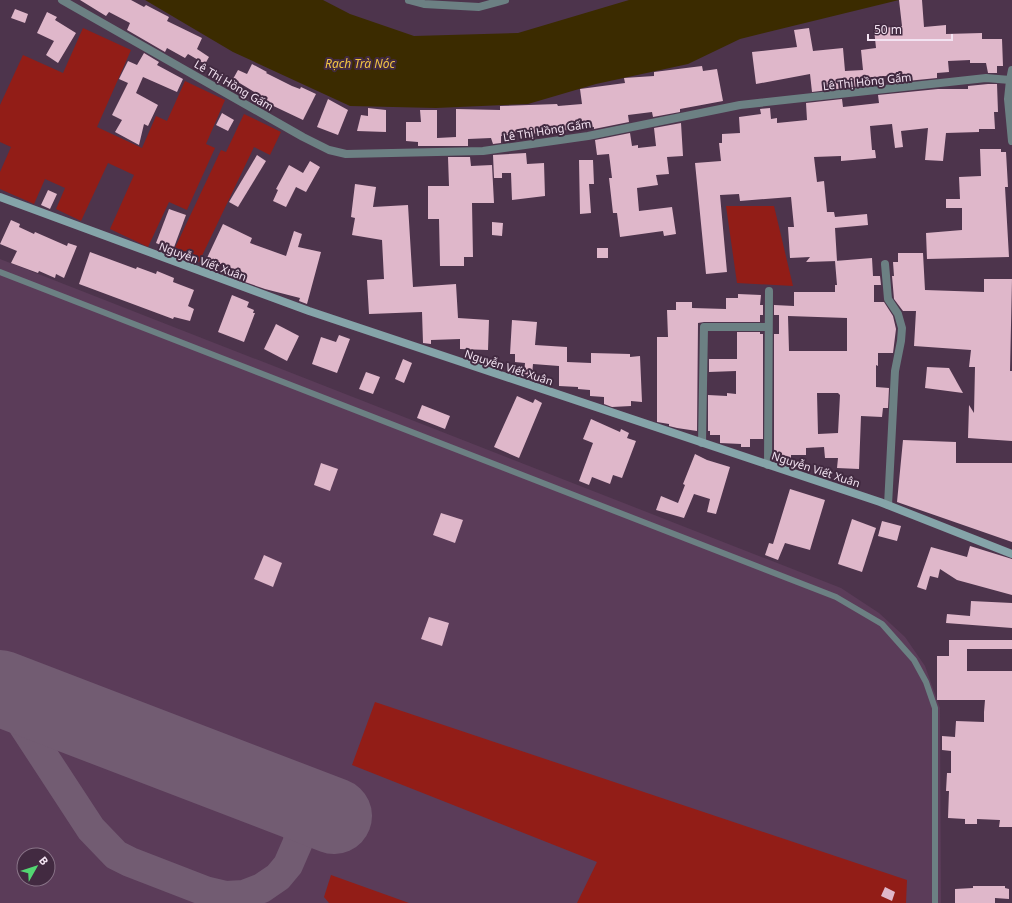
<svg xmlns="http://www.w3.org/2000/svg" width="1012" height="903" font-family="'Noto Sans',sans-serif">
	<style>
		.built { fill: #5b3c59; fill-rule: evenodd }
		.green { fill: #921d17 }
		.water { fill: #3b2b00 }
		.lines { fill: none; stroke-linecap: round; stroke-linejoin: round }
		.taxiway { stroke: #725c72; stroke-width: 30 }
		.runway { stroke: #725c72; stroke-width: 76 }
		.building { fill: #dfb7ca; fill-rule: evenodd }
		.lane { stroke: #6c8083; stroke-width: 6 }
		.street { stroke: #6c8083; stroke-width: 8 }
		.secondary { stroke: #85a4a9; stroke-width: 8 }
		.labels { text-anchor: middle; dominant-baseline: central; stroke-width: 4; stroke-linejoin: round; paint-order: stroke }
		.street-label { font-size: 11px; fill: #f3e3f2; stroke: #422a41 }
		.water-label { font-size: 12px; font-style: italic; fill: #f3c543; stroke: #422a41 }
	</style>
	<rect width="100%" height="100%" fill="#4d344c"/>
	<!-- built -->
	<path class="built" d="M0 259 841 588 879 613 905 637 925 666 940 708 941 903H0ZM24 855H48V879H24Z"/>
	<!-- green -->
	<g class="green">
		<path d="M83 28 131 50 97 127 142 148 156 116 167 121 185 81 225 100 206 144 215 148 187 210 169 202 148 247 110 229 134 175 108 163 81 221 56 209 65 188 45 179 34 204 0 189V172L11 147 0 142V105L23 55 63 73Z"/>
		<path d="M244 114 281 132 270 155 254 147 199 262 174 250 221 150 226 152Z"/>
		<path d="M726 206H774L793 286 737 283Z"/>
		<path d="M375 702 907 880 906 903H577L597 862 352 765Z"/>
		<path d="M331 875 409 903H329L324 897Z"/>
	</g>
	<!-- water -->
	<path class="water" d="M145 0H323L350 14 414 36 518 33 629 0H899L740 39 688 64 596 84 528 104 436 108 350 106 233 52Z"/>
	<g class="lines">
		<!-- taxiway -->
		<path class="taxiway" d="M0 694 6 699 91 829 116 855 130 862 205 891 226 896 244 895 262 888 278 877 288 865 298 842 299 818"/>
		<!-- runway -->
		<path class="runway" d="M0 688 334 816"/>
	</g>
	<!-- building -->
	<g class="building">
		<path d="M80 0H131L144 7 146 5 169 17 167 21 202 38 197 49 209 57 205 64 188 54 185 58 167 48 165 52 127 30 130 23 109 12 106 16Z"/>
		<path d="M899 0H922L924 27 946 25V34L982 33V39H1002L1003 66H997V73H988L986 63H970V60L948 61 949 72 937 73V78L897 82 896 75 876 77 877 84 812 92 810 74 756 84 752 52 797 47 794 30 809 28 813 51 843 48 845 71 863 70 861 50 876 48 874 29 902 26Z"/>
		<path d="M15 9 28 14 25 23 11 18Z"/>
		<path d="M47 12 57 17 55 20 76 33 58 63 46 55 54 41 37 33Z"/>
		<path d="M144 53 159 62 157 65 183 79 177 92 143 77 136 93 158 105 148 126 144 124 139 145 115 132 122 120 112 115 128 83 119 79 128 61 137 65Z"/>
		<path d="M252 64 267 72 266 73 292 86 300 89 301 87 316 94 303 120 265 102 266 99 233 79 238 70 247 74Z"/>
		<path d="M702 66 703 71 717 69 723 101 680 109V112L653 117 652 112 628 115 629 122 594 129V127L559 131V134L510 133V135L501 136V143L493 144 491 138 468 139V146H418V142L406 141V122H421L420 110H437V138L456 137V109L500 110V106L557 104 558 106 582 104 580 89 625 83 624 78 654 76V72Z"/>
		<path d="M988 84H997L998 112H994L995 129H979V132L946 133 943 161 925 160 928 128 901 131 903 147 895 148 892 124 870 126 872 150H875L876 158 841 161V156L814 157 817 182 824 181 827 212H834L835 217 867 214 868 225 835 228 837 261 806 262 810 257 790 258 788 227H794L791 197 740 201 739 194 720 195 727 272 706 274 695 163 721 161 719 143H722V134L740 133 739 117 761 114 760 109 770 108 771 119 777 118V123L807 120 806 103 842 99 843 107 879 103 878 95 938 89H968V86Z"/>
		<path d="M328 99 348 110 338 135 317 127Z"/>
		<path d="M368 108 386 110V132L357 131 361 115 368 116Z"/>
		<path d="M222 113 234 120 228 131 216 125Z"/>
		<path d="M681 123 683 156 667 157 669 174 656 175 658 185 637 188 639 211 672 207 676 234 664 236 663 231 620 237 617 213H613L609 178H612L609 154 597 155 595 140 630 133 632 146 638 145V148L656 146 654 128Z"/>
		<path d="M980 149H1001V152H1006L1008 187H1005L1009 257 927 259 926 233 962 230V208H946V199H960L959 177 981 176Z"/>
		<path d="M526 153 527 164 544 163 545 196 512 200 511 173H502V178H494L493 155Z"/>
		<path d="M257 155 266 161 238 207 229 202Z"/>
		<path d="M448 157H470L471 166 492 165 494 203H472L473 257H464V266H440L439 219H428V186H449Z"/>
		<path d="M579 160H593L594 184H589L591 213 580 214Z"/>
		<path d="M310 161 320 167 306 192 296 187 286 207 273 201 278 190 276 189 289 165 303 173Z"/>
		<path d="M355 184 376 187 373 207 408 205 413 287 456 284 458 318 489 320 488 350 460 349V339L431 340V344L423 343 422 312 369 314 367 280 384 279 382 240 352 235 355 218 351 217Z"/>
		<path d="M48 190 57 194 50 209 41 205Z"/>
		<path d="M169 209 186 215 173 250 156 243Z"/>
		<path d="M11 220 20 224 19 227 34 234 35 232 67 246 68 243 77 246 64 278 56 274 55 278 39 271 38 273 11 263 17 251 0 244Z"/>
		<path d="M492 222 503 223 502 236 492 235Z"/>
		<path d="M223 224 252 238 250 243 286 256 294 231 302 234 298 247 321 252 307 304 299 301 300 298 265 289 242 281 244 276 207 258Z"/>
		<rect x="597" y="248" width="11" height="10"/>
		<path d="M90 252 136 269 137 267 156 274 157 271 174 278 173 282 194 290 188 306 194 309 190 321 174 317 173 319 79 284Z"/>
		<path d="M898 253H923L925 290 984 292V279H1012L1010 371H1012V441L968 438 969 405 974 413 975 367H969L971 350 914 346 916 311H903L894 299 892 276H894L893 262H898Z"/>
		<path d="M872 258 873 276H880L881 285H874V302H884L893 316 896 329 893 353H878V366L876 365V387L889 388 888 408H883L882 417 861 416 859 469 837 468 838 458H825L824 447 806 448V455H791V461H774V334H779V315H774V305L794 306V292H835V285H837L835 261ZM788 316 847 318V351H789ZM817 393H838L840 395 838 433 818 434Z"/>
		<path d="M738 294 761 295 760 305H763V315H760V322H704L698 323 697 431 677 428 669 426V424L657 422V337H668L667 310H676V302H692V308L726 309V298H738Z"/>
		<path d="M232 295 249 302 247 307 254 310 253 313H255L244 342 218 332Z"/>
		<path d="M512 320 537 322 535 345 567 347V362L591 363V353L630 354V357L640 356 642 402 631 401V406L612 407 604 404V397L590 396V390L578 389V387L559 386V366L533 364 532 375 524 374 525 363 515 362V354H510Z"/>
		<path d="M276 324 299 336 287 361 264 349Z"/>
		<path d="M737 332H760V334H763V439H750V447H741V444L720 443V435H710V431H708V395L727 396V393L736 394V371L709 372V359H737Z"/>
		<path d="M339 335 350 339 337 373 312 364 321 337 336 342Z"/>
		<path d="M403 359 412 363 404 383 395 379Z"/>
		<path d="M927 367 949 368 963 393 925 388Z"/>
		<path d="M366 372 380 377 373 394 359 389Z"/>
		<path d="M517 396 533 403 535 399 542 403 519 458 494 447Z"/>
		<path d="M422 405 450 416 445 429 417 418Z"/>
		<path d="M591 419 620 432 621 429 629 433 627 438 636 441 622 478 613 475 610 484 592 477 589 485 579 481 593 443 583 439Z"/>
		<path d="M903 440 956 442V463H1012V542L897 502Z"/>
		<path d="M695 454 707 460 730 467 716 514 707 512 710 499 694 494 684 518 656 510 661 496 678 503 685 485 683 484Z"/>
		<path d="M321 463 338 469 330 491 314 485Z"/>
		<path d="M790 489 825 500 810 550 785 543 778 560 765 555 769 543 773 544Z"/>
		<path d="M441 513 463 520 455 543 433 535Z"/>
		<path d="M852 519 876 528 862 572 838 564Z"/>
		<path d="M882 521 901 526 897 541 878 536Z"/>
		<path d="M970 546 1012 559V595L957 580 940 569 938 578 930 576 926 590 917 587 931 547 967 557Z"/>
		<path d="M264 555 282 563 273 587 254 579Z"/>
		<path d="M971 601 1012 603V628L946 623 947 614 970 616Z"/>
		<path d="M429 617 449 623 442 646 421 639Z"/>
		<path d="M949 640H1012V649H967V671H1012V827H999L1000 820 977 819V824H965V819L948 818 949 791H946L947 773H951V751L942 750V736L955 737 956 721 984 722V712L985 700H937V656H949Z"/>
		<path d="M973 886H1005V888L1009 889V899L995 898V903H955V889L973 888Z"/>
		<path d="M885 887 895 892 892 901 881 896Z"/>
	</g>
	<g class="lines">
		<!-- lane -->
		<path class="lane" d="M0 272 836 597 882 624 914 660 926 682 935 708V903"/>
		<!-- street -->
		<g class="street">
			<path d="M62 0 303 137 329 150 346 154 483 151 588 136 740 105 986 78 1010 80 1008 99 1012 141"/>
			<path d="M409 0 424 4 479 7 505 0"/>
			<path d="M1010 80 1012 70"/>
			<path d="M885 264 888 299 898 314 902 328 901 341 895 371 888 505"/>
			<path d="M702 443 704 327H768"/>
			<path d="M768 465 769 291"/>
		</g>
		<!-- secondary -->
		<path class="secondary" d="M0 197 309 311 880 502 1012 554"/>
	</g>
	<g class="labels">
		<!-- street labels -->
		<g class="street-label">
			<text transform="translate(867 81) rotate(-6)">Lê Thị Hồng Gấm</text>
			<text transform="translate(234 85) rotate(30)">Lê Thị Hồng Gấm</text>
			<text transform="translate(547 130) rotate(-9)">Lê Thị Hồng Gấm</text>
			<text transform="translate(203 261) rotate(20)">Nguyễn Viết Xuân</text>
			<text transform="translate(509 367) rotate(18)">Nguyễn Viết Xuân</text>
			<text transform="translate(816 469) rotate(18)">Nguyễn Viết Xuân</text>
		</g>
		<!-- water labels -->
		<g class="water-label">
			<text x="360" y="63">Rạch Trà Nóc</text>
		</g>
	</g>
	<!-- north arrow -->
	<g transform="translate(36 867) rotate(51)"><circle r="19" fill="#422a41" stroke="#897488"/>
	<path d="M0-3L7 15L0 10L-7 15Z" fill="#53d672"/>
	<text y="-6" font-size="11" font-weight="bold" text-anchor="middle" fill="#f3e3f2">B</text>
	</g>
	<!-- scale -->
	<path d="M868 34v6h84v-6" fill="none" stroke="#f3e3f2" stroke-width="2"/>
	<text x="874" y="34" font-size="12" fill="#f3e3f2" stroke="#422a41" stroke-width="3" paint-order="stroke">50 m</text>
</svg>
